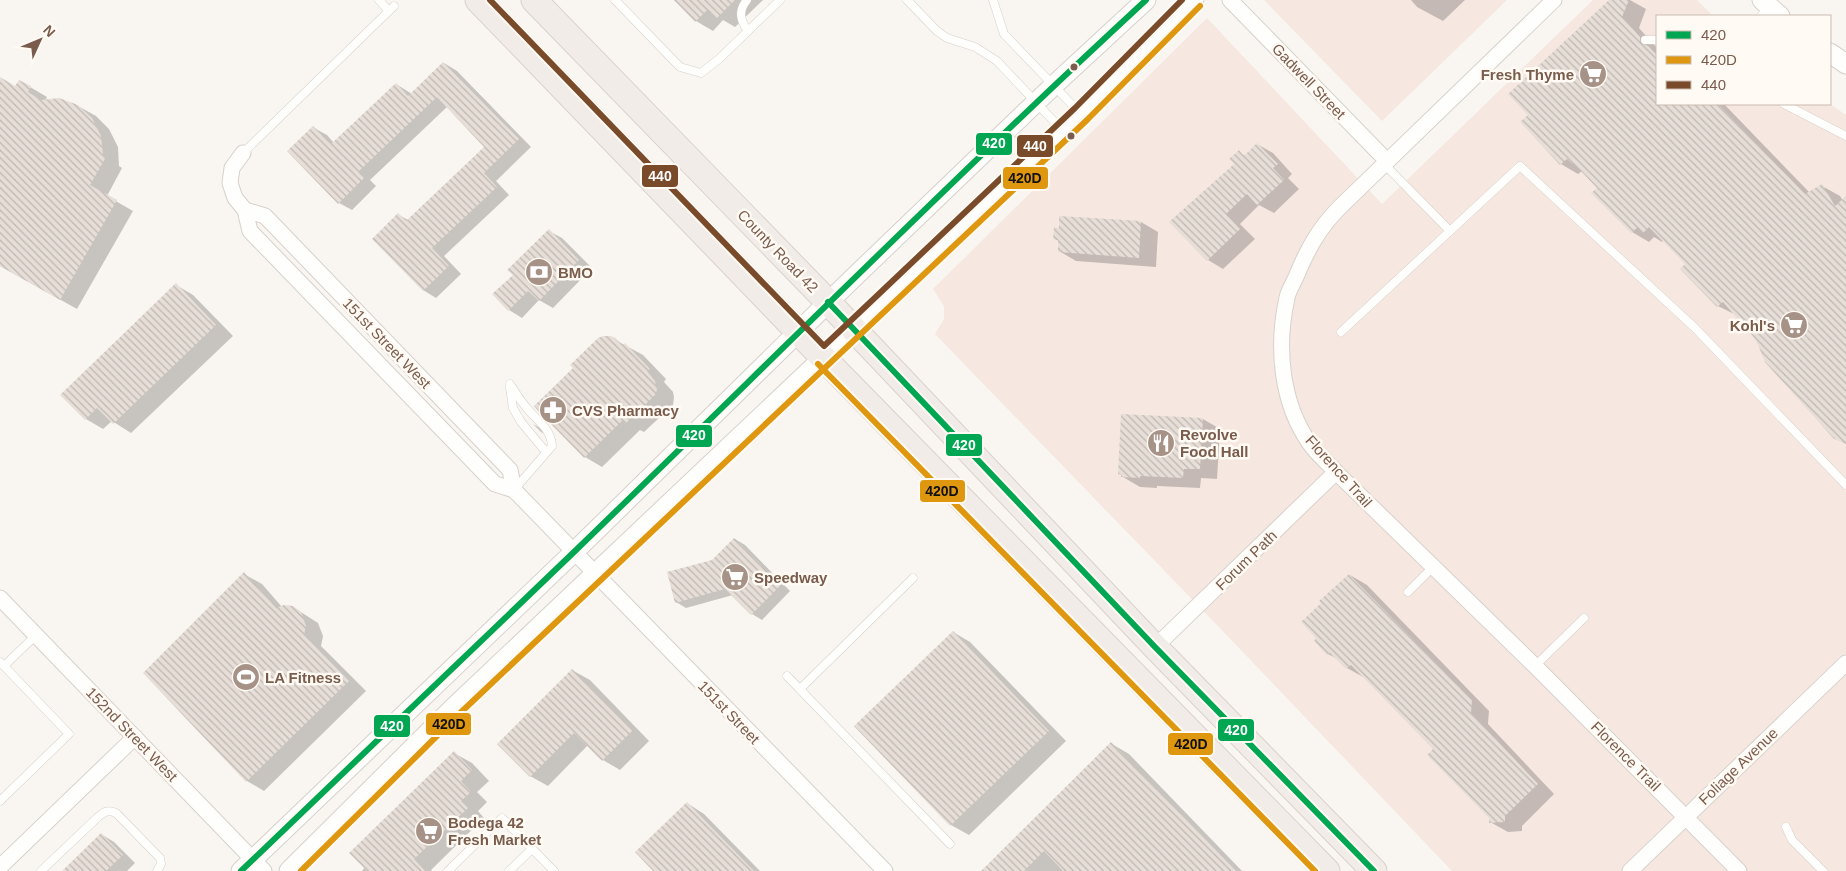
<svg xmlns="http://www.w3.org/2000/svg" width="1846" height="871" font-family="Arial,sans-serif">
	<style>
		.commercial { fill: #f6e8e1 }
		.shadow { fill: #0003 }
		.building { fill: url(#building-back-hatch) }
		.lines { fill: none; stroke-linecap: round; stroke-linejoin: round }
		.service-casing { stroke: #d7d1cb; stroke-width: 9 }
		.minor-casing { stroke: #d7d1cb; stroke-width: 17 }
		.tertiary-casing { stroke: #d7d1cb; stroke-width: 21 }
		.trunk-casing { stroke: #dad1cc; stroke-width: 27 }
		.service { stroke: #fefefd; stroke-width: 8 }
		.minor { stroke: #fefefd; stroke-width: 15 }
		.tertiary { stroke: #fefefd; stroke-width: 19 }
		.trunk { stroke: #f2ece8; stroke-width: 25 }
		.bus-1-casing { stroke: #fffaf3; stroke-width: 10 }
		.bus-2-casing { stroke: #fffaf3; stroke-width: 10 }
		.bus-3-casing { stroke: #fffaf3; stroke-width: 10 }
		.bus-1 { stroke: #00a651; stroke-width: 6 }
		.bus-2 { stroke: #de970f; stroke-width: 6 }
		.bus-3 { stroke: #7a4b2a; stroke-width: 6 }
		.bus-dot { fill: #7a5c4d; stroke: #fffaf3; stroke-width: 2 }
		.labels { text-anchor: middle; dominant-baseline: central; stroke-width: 5; stroke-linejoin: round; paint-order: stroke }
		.poi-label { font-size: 15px; font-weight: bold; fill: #7a5c4d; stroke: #fffaf3; text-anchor: start }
		.street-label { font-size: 15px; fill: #7a5c4d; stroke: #fffaf3 }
		.line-badge { stroke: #fffaf3; stroke-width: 2 }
		.badge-label { font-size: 14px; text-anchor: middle; font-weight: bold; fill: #fff }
		.pale-badge-label { font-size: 14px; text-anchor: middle; font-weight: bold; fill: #111 }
	</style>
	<defs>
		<pattern id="building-back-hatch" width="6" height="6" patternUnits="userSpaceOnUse" patternTransform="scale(1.25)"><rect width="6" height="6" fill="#e6ded7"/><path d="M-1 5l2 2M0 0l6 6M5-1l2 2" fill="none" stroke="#bfb7b1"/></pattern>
	</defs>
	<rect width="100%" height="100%" fill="#f9f5f0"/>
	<!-- commercial -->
	<g class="commercial">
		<path d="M1264 0H1507L1382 121Z"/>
		<path d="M1593 0H1697L1713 16H1657V104H1830L1846 115V871H1452L1216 624 935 334 944 319V306L933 289 1207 18 1382 204Z"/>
	</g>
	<!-- shadow -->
	<g class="shadow">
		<path d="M674 0H763L735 27 723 20 713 31 696 21Z"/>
		<path d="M1411 0H1465L1443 21 1417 7Z"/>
		<path d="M1611 0H1630L1646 9 1639 28 1657 48V104H1724L1810 193 1822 186 1840 196 1843 201 1846 198V444L1835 438 1758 339 1736 315 1718 306 1682 269 1687 264 1663 240 1662 242 1654 237 1649 242 1632 232 1599 188 1582 171 1578 174 1561 164 1522 122 1529 115Z"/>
		<path d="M444 63 457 71 531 147 496 181 509 195 444 256 461 274 436 298 423 290 399 215 408 220 486 147 447 107 370 180 376 186 352 210 339 203 314 128 327 135 334 143 396 84 412 94Z"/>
		<path d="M0 79 15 87H30L47 97 45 101 78 106 96 116 109 129 118 147 119 166 122 168 107 196 133 211 77 309 0 266Z"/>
		<path d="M1257 144 1273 153 1292 174 1288 178 1299 189 1274 213 1259 205 1240 224 1255 239 1223 269 1208 260 1239 152 1245 156Z"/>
		<path d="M1141 222 1158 232 1156 267 1076 261 1059 251V241L1055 239Z"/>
		<path d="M549 231 562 238 592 268 553 308 539 300 522 318 509 310 514 275Z"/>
		<path d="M176 285 193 295 233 336 131 433 112 421 103 429 86 419 62 395Z"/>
		<path d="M610 337 643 355 666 379 664 382 673 392 674 397 673 405 644 432 640 430 602 467 585 457 555 426 550 423Z"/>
		<path d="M1203 419 1220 429 1217 479 1201 478 1200 488 1157 486V488L1140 487 1123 477Z"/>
		<path d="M533 424 549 433 556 440 541 432Z"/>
		<path d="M735 539 745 545 790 591 762 620 752 614 733 595 686 608 676 602Z"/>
		<path d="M244 574 262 584 282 607H293L318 623 323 636 321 646 366 691 264 791 247 781 145 673Z"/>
		<path d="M1350 575 1367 585 1489 711 1488 724 1554 794 1522 826V831L1508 832 1490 822V818L1435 749 1365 678 1347 668 1338 659 1328 654Z"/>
		<path d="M953 632 970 642 1066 741 969 835 951 825 856 726Z"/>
		<path d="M572 670 590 680 649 741 620 770 603 760 588 745 548 786 530 776Z"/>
		<path d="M1112 744 1129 754 1242 871H983Z"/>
		<path d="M454 753 472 763 489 781 477 792 487 802 478 811 484 818 431 870 432 871H362Z"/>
		<path d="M687 803 704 814 760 871H655Z"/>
		<path d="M101 834 114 842 135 863 127 871H64Z"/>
	</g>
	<!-- building -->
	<g class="building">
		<path d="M674 0H735L717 18 708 9 695 22Z"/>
		<path d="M1609 0H1629L1622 17 1640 37V43L1648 46 1657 55V104H1718L1805 194 1822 184 1835 206 1846 196V443L1834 439 1765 362 1756 340 1723 302 1717 307 1680 269 1685 264 1649 227 1643 233 1638 227 1631 233 1591 193 1597 188 1580 170 1567 159 1560 165 1520 122 1528 115 1508 94Z"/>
		<path d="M443 62 519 139 484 173 497 187 432 248 449 266 423 291 372 239 398 213 406 221 484 147 437 97 358 172 364 178 338 204 287 151 313 126 331 144 396 83 408 96Z"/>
		<path d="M0 77 15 86 19 80 31 86 28 92 41 100 59 98 78 105 92 118 101 136 103 155 106 157 90 185 117 200 60 300 0 266Z"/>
		<path d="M1257 143 1278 164 1273 168 1284 180 1257 205 1247 194 1226 214 1240 229 1207 261 1169 222 1234 164 1229 159 1239 150 1244 156Z"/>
		<path d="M1059 216 1141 221 1139 258 1058 252V240L1053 239 1054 227 1059 228Z"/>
		<path d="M549 229 579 260 539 301 528 291 508 311 492 294 513 275 507 270Z"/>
		<path d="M176 283 216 325 113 424 97 408 85 420 60 395Z"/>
		<path d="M603 336H611L615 338 623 346 625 343 650 369 647 371 655 381 657 390 655 395 626 423 623 420 584 458 550 423 549 424 534 406 573 368 570 365 598 338Z"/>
		<path d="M1121 414 1203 418 1200 469H1184L1183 478 1140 476V478L1121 477V475L1118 474Z"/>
		<path d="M734 538 781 585 751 615 725 589 675 603 667 572 712 560Z"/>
		<path d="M244 572 276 608 284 605 293 606 301 612 306 626 304 635 349 681 246 782 143 673Z"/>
		<path d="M1349 574 1472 700 1471 713 1538 784 1505 816V822L1489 823V818L1427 755 1433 749 1351 665 1346 669 1330 653 1327 655 1314 641 1316 638 1301 622 1321 603 1319 601Z"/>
		<path d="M953 631 1049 731 950 826 854 726Z"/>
		<path d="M572 669 633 730 602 761 574 733 530 777 497 744Z"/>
		<path d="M1111 742 1236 871H1063L1044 851 1024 871H981Z"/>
		<path d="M454 751 472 770 461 781 471 792 461 801 468 808 414 859 425 871H367L349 853Z"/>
		<path d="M687 802 754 871H653L635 852Z"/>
		<path d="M101 833 123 855 106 871H62Z"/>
	</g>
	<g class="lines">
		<!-- service casing -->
		<g class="service-casing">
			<g id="service">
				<path d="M379 0 389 11"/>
				<path d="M615 0 680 67 701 73 719 59 780 0"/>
				<path d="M747 0C738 11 740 20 748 31"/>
				<path d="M907 0 937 31 947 38 975 47 997 61 1062 130"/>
				<path d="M993 0 1004 34 1081 114"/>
				<path d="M1761 16 1769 6"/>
				<path d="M1645 40H1657"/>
				<path d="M1784 104 1846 136"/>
				<path d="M243 153 394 6"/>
				<path d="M1384 164 1450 231 1520 166 1695 328 1846 485"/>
				<path d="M1341 332 1450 231"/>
				<path d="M510 384C515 392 520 400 526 407 536 420 551 428 552 446L514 490"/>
				<path d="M510 388 513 408 521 422 546 452"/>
				<path d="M1408 592 1433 567"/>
				<path d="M0 662 4 666 36 635"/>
				<path d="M1535 666 1584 618"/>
				<path d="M787 676 950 844"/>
				<path d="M800 689 913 578"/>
				<path d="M0 801 69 734 4 666"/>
				<path d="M1786 827 1792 840 1823 871"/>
				<path d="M41 871 98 817C104 812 108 809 116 813L160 858 161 864 157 871"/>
				<path d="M448 871 502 818 554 871"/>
				<path d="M509 871 532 849"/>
			</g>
		</g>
		<!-- minor casing -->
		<g class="minor-casing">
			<g id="minor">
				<path d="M1230 0 1387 161"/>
				<path d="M1554 0 1340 207C1319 228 1307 250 1296 277 1293 284 1288 291 1287 298 1276 347 1281 403 1310 444 1317 454 1328 463 1336 472L1535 666 1739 871"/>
				<path d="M243 153 232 168 230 183 235 198 245 210 250 231 495 484 514 490 885 871"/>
				<path d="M245 210 265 216 510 470 514 490"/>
				<path d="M0 598 264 871"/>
				<path d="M1155 647 1336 472"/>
				<path d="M0 867 135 737"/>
				<path d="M1630 871 1846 663"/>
			</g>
		</g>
		<!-- tertiary casing -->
		<g class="tertiary-casing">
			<g id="tertiary">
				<path d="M1762 0 1780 16"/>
				<path d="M1830 53 1846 64"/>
				<path d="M241 871 574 552 848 283 1053 86 1146 0"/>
				<path d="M289 871 451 710 1081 114 1194 0"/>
			</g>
		</g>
		<!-- trunk casing -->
		<g class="trunk-casing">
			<g id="trunk">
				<path d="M478 0 840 375 1327 871"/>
				<path d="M534 0 828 302 1155 647 1374 871"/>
			</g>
		</g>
		<!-- service -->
		<use href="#service" class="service"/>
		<!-- minor -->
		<use href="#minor" class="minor"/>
		<!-- tertiary -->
		<use href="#tertiary" class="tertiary"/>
		<!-- trunk -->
		<use href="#trunk" class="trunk"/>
		<!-- bus-1 casing -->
		<g class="bus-1-casing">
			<g id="bus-1">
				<path d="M828 302 1155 647 1374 871"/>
				<path d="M241 871C352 765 463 659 574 552 764 368 951 180 1146 0"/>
			</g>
		</g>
		<!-- bus-2 casing -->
		<g class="bus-2-casing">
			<g id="bus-2">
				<path d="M818 364 1315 871"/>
				<path d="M301 871 457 716 1087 120 1200 6"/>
			</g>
		</g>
		<!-- bus-3 casing -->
		<g class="bus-3-casing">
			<path id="bus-3" d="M490 0 824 346 1075 108 1182 0"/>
		</g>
		<!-- bus-1 -->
		<use href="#bus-1" class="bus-1"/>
		<!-- bus-2 -->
		<use href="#bus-2" class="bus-2"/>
		<!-- bus-3 -->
		<use href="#bus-3" class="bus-3"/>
	</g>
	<!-- icons -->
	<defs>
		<g id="supermarket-disc" transform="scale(1.4375)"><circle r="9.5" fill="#a69286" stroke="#fffaf3"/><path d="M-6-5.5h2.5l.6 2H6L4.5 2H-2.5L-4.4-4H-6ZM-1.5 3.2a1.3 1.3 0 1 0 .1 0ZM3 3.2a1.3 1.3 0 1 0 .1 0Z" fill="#fff"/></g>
		<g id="bank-disc" transform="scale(1.4375)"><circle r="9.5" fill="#a69286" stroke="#fffaf3"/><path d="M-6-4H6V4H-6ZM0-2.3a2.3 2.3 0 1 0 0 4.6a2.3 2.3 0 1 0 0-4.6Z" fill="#fff"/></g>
		<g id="pharmacy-disc" transform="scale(1.4375)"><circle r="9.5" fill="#a69286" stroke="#fffaf3"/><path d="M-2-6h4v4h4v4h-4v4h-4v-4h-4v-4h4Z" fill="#fff"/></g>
		<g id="restaurant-disc" transform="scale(1.4375)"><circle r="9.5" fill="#a69286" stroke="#fffaf3"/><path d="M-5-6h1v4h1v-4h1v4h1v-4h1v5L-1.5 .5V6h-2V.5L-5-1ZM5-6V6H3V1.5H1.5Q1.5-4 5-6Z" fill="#fff"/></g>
		<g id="stadium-disc" transform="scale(1.4375)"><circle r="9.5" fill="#a69286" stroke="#fffaf3"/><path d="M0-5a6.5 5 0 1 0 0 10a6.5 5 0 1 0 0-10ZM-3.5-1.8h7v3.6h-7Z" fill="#fff"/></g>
	</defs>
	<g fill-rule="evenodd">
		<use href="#supermarket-disc" x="1593" y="74"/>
		<use href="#bank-disc" x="539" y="272"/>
		<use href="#supermarket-disc" x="1794" y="325"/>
		<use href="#pharmacy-disc" x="553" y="410"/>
		<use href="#restaurant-disc" x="1161" y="443"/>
		<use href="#supermarket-disc" x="735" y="577"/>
		<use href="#stadium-disc" x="246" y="677"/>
		<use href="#supermarket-disc" x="429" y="831"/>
	</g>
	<!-- markers -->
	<g class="bus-dot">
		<circle cx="1074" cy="67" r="4.5"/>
		<circle cx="1071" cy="136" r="4.5"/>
	</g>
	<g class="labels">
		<!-- poi labels -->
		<g class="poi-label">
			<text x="1574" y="74" text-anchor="end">Fresh Thyme</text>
			<text x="558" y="272">BMO</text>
			<text x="1775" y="325" text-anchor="end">Kohl's</text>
			<text x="572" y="410">CVS Pharmacy</text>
			<text x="1180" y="434">Revolve<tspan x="1180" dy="17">Food Hall</tspan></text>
			<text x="754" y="577">Speedway</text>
			<text x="265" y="677">LA Fitness</text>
			<text x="448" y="822">Bodega 42<tspan x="448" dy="17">Fresh Market</tspan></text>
		</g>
		<!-- street labels -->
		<g class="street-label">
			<text transform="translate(1309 81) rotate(46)">Gadwell Street</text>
			<text transform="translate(778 251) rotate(46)">County Road 42</text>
			<text transform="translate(387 343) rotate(46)">151st Street West</text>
			<text transform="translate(1339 471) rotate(48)">Florence Trail</text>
			<text transform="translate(1246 560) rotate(-44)">Forum Path</text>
			<text transform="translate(729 712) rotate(46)">151st Street</text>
			<text transform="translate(132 734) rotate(46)">152nd Street West</text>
			<text transform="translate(1626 756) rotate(45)">Florence Trail</text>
			<text transform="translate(1738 766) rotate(-44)">Foliage Avenue</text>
		</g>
	</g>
	<g class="line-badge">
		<rect x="975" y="132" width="38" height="24" rx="5" fill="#00a651"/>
		<rect x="1016" y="134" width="38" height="24" rx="5" fill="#7a4b2a"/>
		<rect x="641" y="164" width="38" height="24" rx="5" fill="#7a4b2a"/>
		<rect x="1002" y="166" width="47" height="24" rx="5" fill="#de970f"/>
		<rect x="675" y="424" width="38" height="24" rx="5" fill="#00a651"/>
		<rect x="945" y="433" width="38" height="24" rx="5" fill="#00a651"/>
		<rect x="919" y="479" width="47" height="24" rx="5" fill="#de970f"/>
		<rect x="425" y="712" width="47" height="24" rx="5" fill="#de970f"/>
		<rect x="373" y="714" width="38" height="24" rx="5" fill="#00a651"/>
		<rect x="1217" y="718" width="38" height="24" rx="5" fill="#00a651"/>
		<rect x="1167" y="732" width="47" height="24" rx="5" fill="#de970f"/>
	</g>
	<g class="badge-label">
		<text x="994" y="148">420</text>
		<text x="1035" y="151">440</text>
		<text x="660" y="181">440</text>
		<text x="694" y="440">420</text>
		<text x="964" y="450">420</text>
		<text x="392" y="731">420</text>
		<text x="1236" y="735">420</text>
	</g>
	<g class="pale-badge-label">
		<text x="1025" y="183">420D</text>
		<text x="942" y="496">420D</text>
		<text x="449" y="729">420D</text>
		<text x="1191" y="749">420D</text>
	</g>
	<!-- legend -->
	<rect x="1656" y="15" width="175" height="90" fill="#fffaf3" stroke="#cabbb1"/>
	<rect x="1666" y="31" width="25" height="8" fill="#00a651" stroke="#cabbb1"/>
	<text x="1701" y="40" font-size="15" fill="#7a5c4d">420</text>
	<rect x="1666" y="56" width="25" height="8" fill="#de970f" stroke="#cabbb1"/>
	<text x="1701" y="65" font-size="15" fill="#7a5c4d">420D</text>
	<rect x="1666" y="81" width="25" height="8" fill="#7a4b2a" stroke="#cabbb1"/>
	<text x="1701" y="90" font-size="15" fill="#7a5c4d">440</text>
	<!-- north arrow -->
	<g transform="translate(40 40) rotate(46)" stroke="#fffaf3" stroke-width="4" paint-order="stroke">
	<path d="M0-4L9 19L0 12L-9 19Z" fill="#7a5c4d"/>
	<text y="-8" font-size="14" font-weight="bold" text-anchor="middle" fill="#7a5c4d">N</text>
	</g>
</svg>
